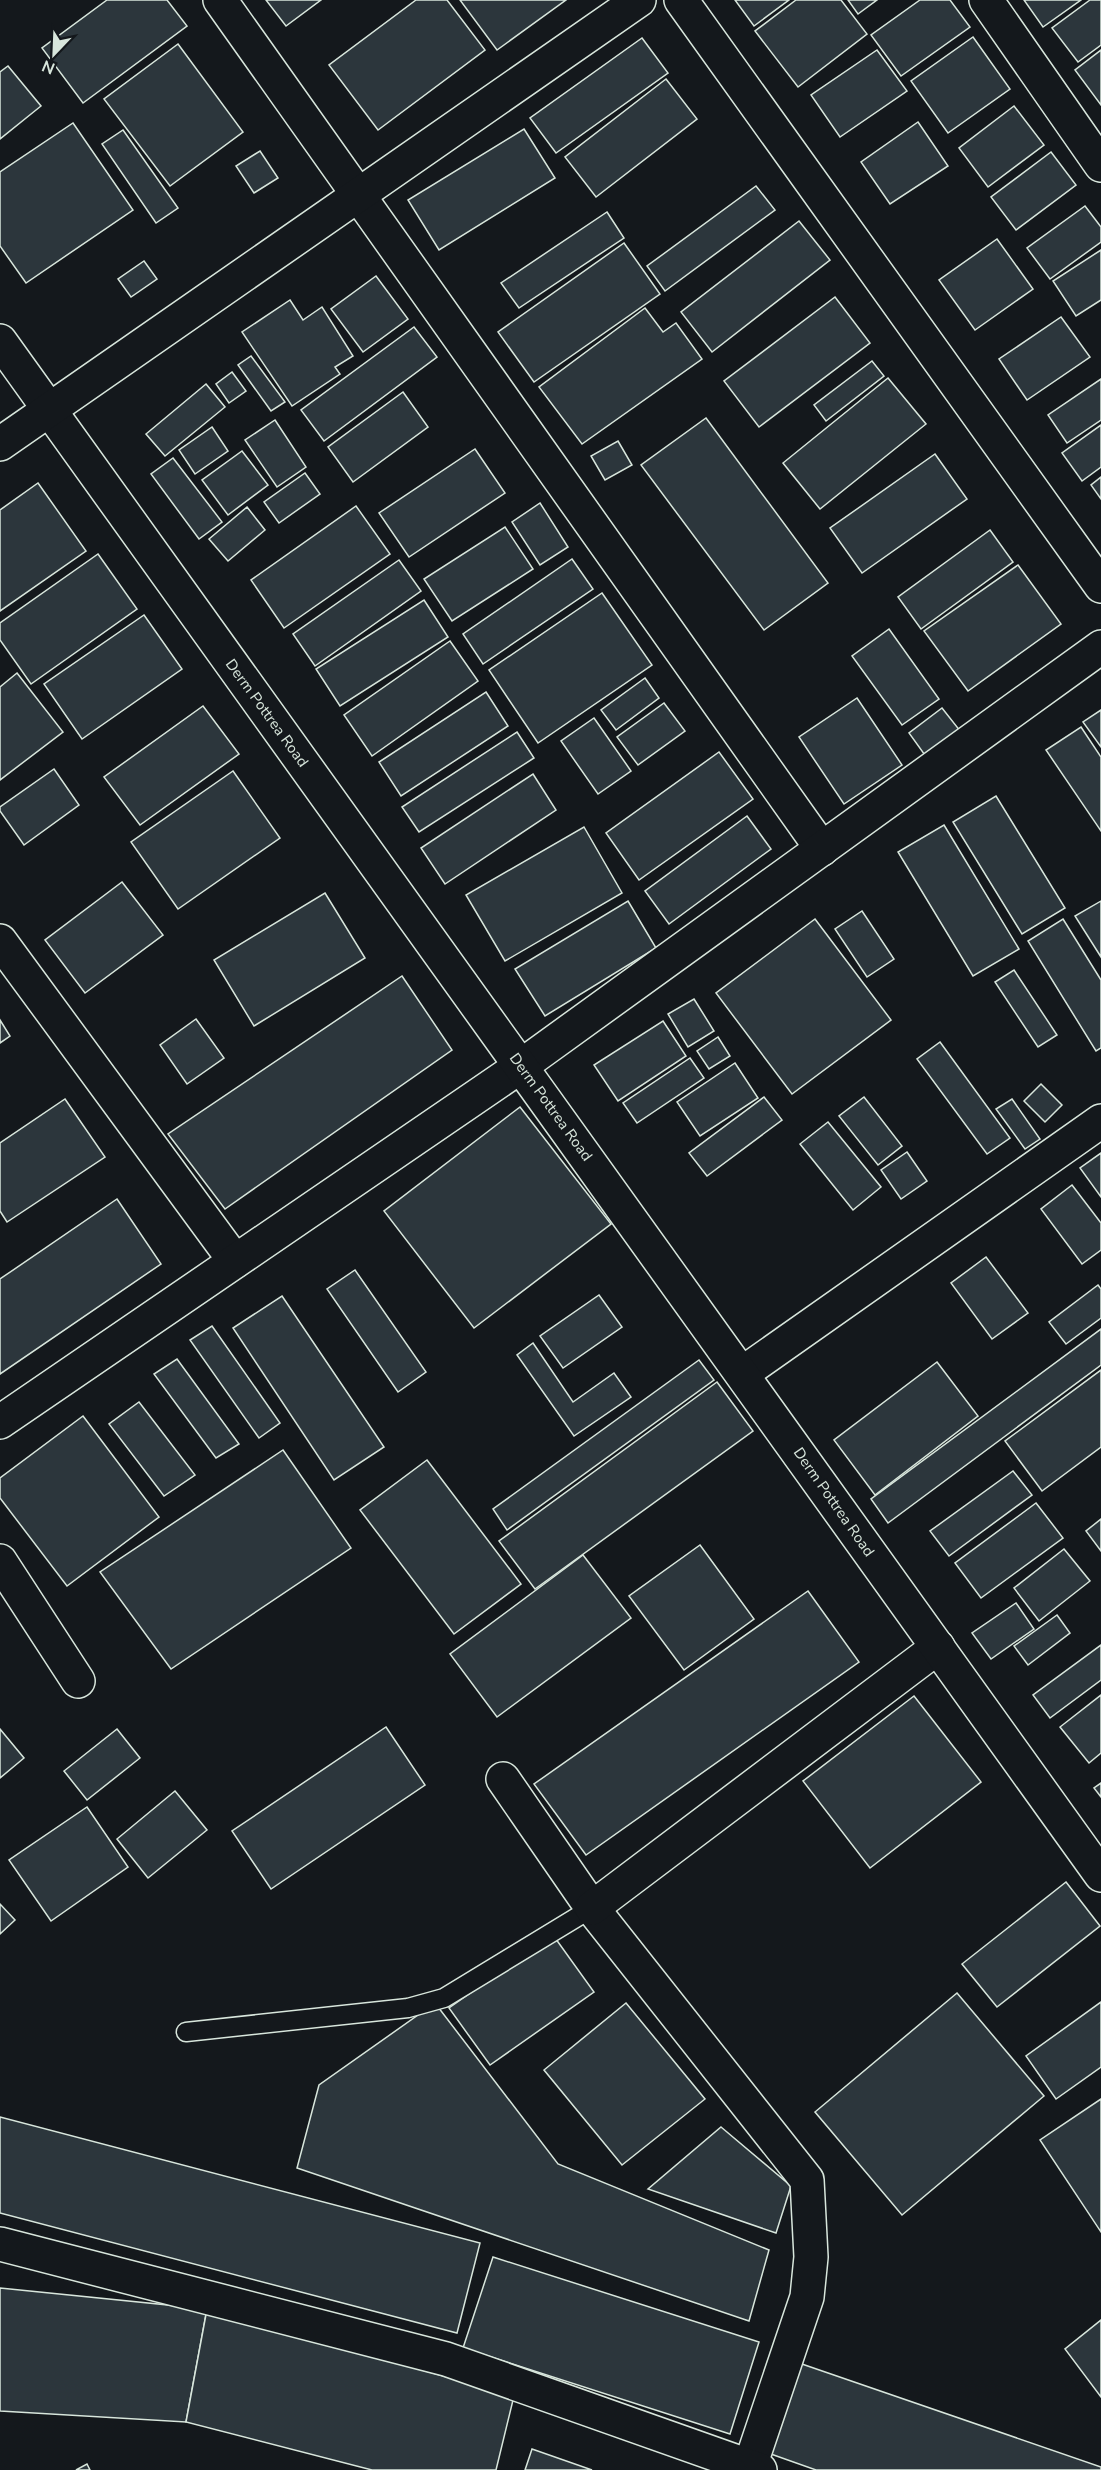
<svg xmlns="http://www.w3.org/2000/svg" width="1101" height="2470" font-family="'Nunito Sans',sans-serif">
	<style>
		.building { fill: #2c363c; stroke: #d8e6dc; stroke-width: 1.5 }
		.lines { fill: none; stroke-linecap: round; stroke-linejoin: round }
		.service-casing { stroke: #d8e6dc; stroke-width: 21 }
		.minor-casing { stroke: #d8e6dc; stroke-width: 36 }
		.tertiary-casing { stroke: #d8e6dc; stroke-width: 36 }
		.service { stroke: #14181c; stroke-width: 18 }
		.minor { stroke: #14181c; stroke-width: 33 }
		.tertiary { stroke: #14181c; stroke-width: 33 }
		.labels { text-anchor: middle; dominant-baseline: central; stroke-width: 4.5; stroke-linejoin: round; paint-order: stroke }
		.street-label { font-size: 15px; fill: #d8e6dc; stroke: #14181c }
	</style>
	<rect width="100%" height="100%" fill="#14181c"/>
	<!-- building -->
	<g class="building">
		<path d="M107 0H167L187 26 83 103 42 48Z"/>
		<path d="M266 0H321L286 26Z"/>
		<path d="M416 0H447L485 50 378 130 329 65Z"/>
		<path d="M460 0H566L497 50Z"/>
		<path d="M735 0H789L754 26Z"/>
		<path d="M796 0H841L867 34 798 87 755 31Z"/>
		<path d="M848 0H877L858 14Z"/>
		<path d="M920 0H950L970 27 901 76 871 35Z"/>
		<path d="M1024 0H1081L1043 27Z"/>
		<path d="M1090 0H1101V45L1078 62 1052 28Z"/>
		<path d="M973 37 1010 89 948 133 911 81Z"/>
		<path d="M642 38 668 73 556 153 530 118Z"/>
		<path d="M178 44 243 132 170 186 104 99Z"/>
		<path d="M877 50 907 91 840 137 811 95Z"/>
		<path d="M1101 50V105L1075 70Z"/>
		<path d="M8 66 41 106 0 139V72Z"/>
		<path d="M666 79 697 119 596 197 565 157Z"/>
		<path d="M1014 106 1044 145 988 187 959 148Z"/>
		<path d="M918 122 948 166 890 204 861 162Z"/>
		<path d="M73 123 133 210 26 283 0 246V172Z"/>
		<path d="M524 129 555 178 439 250 408 200Z"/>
		<path d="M123 130 178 208 156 223 102 144Z"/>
		<path d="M260 151 278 178 254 193 236 166Z"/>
		<path d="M1051 152 1076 185 1016 230 991 197Z"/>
		<path d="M756 186 775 210 665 291 647 266Z"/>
		<path d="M1085 206 1101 227V242L1050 279 1027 248Z"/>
		<path d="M607 212 624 238 519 308 501 283Z"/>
		<path d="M799 221 830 260 712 352 681 312Z"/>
		<path d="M997 239 1033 289 975 330 939 280Z"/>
		<path d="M624 243 660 294 534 382 498 332Z"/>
		<path d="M1101 250V300L1076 316 1053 281Z"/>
		<path d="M144 261 157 279 131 297 118 279Z"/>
		<path d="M376 276 408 319 363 352 331 309Z"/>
		<path d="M835 297 870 343 759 427 724 381Z"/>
		<path d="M290 300 303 320 322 307 353 356 335 367 340 374 292 406 242 332Z"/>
		<path d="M645 308 663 332 676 323 702 359 582 444 539 387Z"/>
		<path d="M1061 317 1090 357 1027 400 999 359Z"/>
		<path d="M414 327 437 357 324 441 301 410Z"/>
		<path d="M251 356 285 402 271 411 238 365Z"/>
		<path d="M872 361 884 376 826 421 814 405Z"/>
		<path d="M232 372 246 391 229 403 216 384Z"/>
		<path d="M888 378 926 424 820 509 783 463Z"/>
		<path d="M1101 379V420L1067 443 1048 415Z"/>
		<path d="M206 384 225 407 165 456 146 434Z"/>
		<path d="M403 392 428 427 353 482 328 447Z"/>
		<path d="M706 418 828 583 764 630 641 465Z"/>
		<path d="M275 420 306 467 277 487 245 440Z"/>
		<path d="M1101 425V467L1082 481 1062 453Z"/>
		<path d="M212 427 228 451 195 474 179 450Z"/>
		<path d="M618 441 632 465 605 480 591 456Z"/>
		<path d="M475 449 505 493 409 557 379 513Z"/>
		<path d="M242 451 268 485 228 515 202 480Z"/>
		<path d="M935 454 967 499 862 573 830 528Z"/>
		<path d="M173 458 222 522 199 539 151 474Z"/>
		<path d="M305 473 320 494 279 523 264 502Z"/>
		<path d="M1101 477V499L1091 485Z"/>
		<path d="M38 483 86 551 0 611V510Z"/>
		<path d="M540 503 568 547 540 565 512 522Z"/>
		<path d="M356 506 390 554 284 628 251 580Z"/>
		<path d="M247 507 265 530 228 561 209 539Z"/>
		<path d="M505 527 533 569 452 621 424 579Z"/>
		<path d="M990 530 1013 562 921 629 898 597Z"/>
		<path d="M98 554 137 609 31 684 0 640V623Z"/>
		<path d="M572 559 593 589 483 664 463 634Z"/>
		<path d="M399 560 421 591 315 666 293 634Z"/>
		<path d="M1018 565 1061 624 968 691 924 631Z"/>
		<path d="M602 593 652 665 538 743 489 670Z"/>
		<path d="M424 600 448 637 340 706 316 669Z"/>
		<path d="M144 615 182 669 82 739 44 684Z"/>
		<path d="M889 629 939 699 902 725 852 656Z"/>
		<path d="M450 641 478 681 372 756 344 715Z"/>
		<path d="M17 673 63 732 0 780V687Z"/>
		<path d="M645 678 659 698 616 730 601 710Z"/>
		<path d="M486 692 508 726 401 796 379 762Z"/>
		<path d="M857 698 902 765 844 804 799 737Z"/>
		<path d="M664 703 685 731 638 765 617 737Z"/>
		<path d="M203 706 239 754 140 825 104 777Z"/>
		<path d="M942 708 961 732 927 758 909 733Z"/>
		<path d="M1101 710V747L1083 722Z"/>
		<path d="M594 718 631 771 598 794 561 741Z"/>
		<path d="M1081 727 1101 757V831L1046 750Z"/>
		<path d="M517 732 534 758 419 832 402 807Z"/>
		<path d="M719 752 753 799 639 880 606 833Z"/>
		<path d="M54 769 79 805 24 845 0 811V807Z"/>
		<path d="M233 771 280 838 178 909 131 842Z"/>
		<path d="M533 774 556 810 445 884 421 848Z"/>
		<path d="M996 796 1065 908 1022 934 953 822Z"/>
		<path d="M747 816 771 849 669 924 645 891Z"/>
		<path d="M944 825 1019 949 973 976 898 852Z"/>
		<path d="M584 827 622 893 505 961 466 895Z"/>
		<path d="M122 882 163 935 85 993 45 940Z"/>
		<path d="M325 893 365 958 254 1026 214 960Z"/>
		<path d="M628 901 656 948 545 1016 515 969Z"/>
		<path d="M1101 901V957L1075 916Z"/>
		<path d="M862 911 894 959 867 977 835 929Z"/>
		<path d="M815 919 891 1020 792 1094 716 993Z"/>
		<path d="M1063 919 1101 980V1048L1096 1051 1028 941Z"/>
		<path d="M1014 970 1057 1035 1038 1047 995 982Z"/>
		<path d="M402 976 452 1050 225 1209 168 1134Z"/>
		<path d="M694 999 714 1031 688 1047 668 1014Z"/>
		<path d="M196 1019 224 1058 187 1084 160 1045Z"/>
		<path d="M0 1020 10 1036 0 1043Z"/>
		<path d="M663 1021 686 1056 618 1101 594 1065Z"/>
		<path d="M718 1037 730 1056 709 1069 697 1051Z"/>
		<path d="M940 1042 1010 1138 987 1154 917 1059Z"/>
		<path d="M690 1058 704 1078 637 1123 623 1103Z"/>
		<path d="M735 1063 758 1098 700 1136 677 1102Z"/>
		<path d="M1041 1084 1062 1105 1045 1122 1024 1101Z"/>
		<path d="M764 1097 782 1120 707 1176 689 1153Z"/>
		<path d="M864 1097 902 1146 878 1165 839 1116Z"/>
		<path d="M65 1099 105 1157 7 1222 0 1211V1143Z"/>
		<path d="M1012 1099 1040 1139 1025 1149 996 1109Z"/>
		<path d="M520 1107 611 1224 474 1328 384 1211Z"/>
		<path d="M828 1122 881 1187 853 1210 800 1144Z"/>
		<path d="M907 1152 927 1181 901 1199 881 1170Z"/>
		<path d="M1101 1153V1197L1080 1168Z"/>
		<path d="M1072 1185 1101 1223V1250L1082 1264 1041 1209Z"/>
		<path d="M117 1199 161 1264 0 1374V1279Z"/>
		<path d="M986 1257 1028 1313 992 1339 951 1283Z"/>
		<path d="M355 1270 426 1372 398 1392 327 1289Z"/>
		<path d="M1098 1285 1101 1289V1318L1066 1344 1049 1322Z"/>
		<path d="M599 1295 622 1327 563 1368 540 1336Z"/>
		<path d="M282 1296 384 1447 334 1480 233 1328Z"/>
		<path d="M212 1326 280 1423 259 1438 190 1340Z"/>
		<path d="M1101 1329V1365L888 1523 871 1499Z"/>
		<path d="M533 1343 573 1402 614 1373 631 1397 574 1436 517 1355Z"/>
		<path d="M177 1359 239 1444 216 1458 154 1374Z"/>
		<path d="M699 1360 714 1380 507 1530 493 1509Z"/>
		<path d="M937 1362 978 1416 875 1495 834 1440Z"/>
		<path d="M1101 1370V1447L1042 1491 1005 1441Z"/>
		<path d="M717 1382 753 1431 535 1589 499 1541Z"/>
		<path d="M139 1402 195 1475 164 1496 109 1424Z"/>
		<path d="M83 1416 159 1517 67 1586 0 1498V1478Z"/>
		<path d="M283 1450 351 1548 171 1669 100 1572Z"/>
		<path d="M427 1460 521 1584 454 1634 360 1510Z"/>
		<path d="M1013 1471 1032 1495 949 1556 930 1531Z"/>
		<path d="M1036 1503 1063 1538 981 1598 955 1563Z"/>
		<path d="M1101 1519V1551L1086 1531Z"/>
		<path d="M700 1545 754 1619 684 1670 629 1596Z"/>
		<path d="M1064 1549 1090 1581 1039 1621 1014 1588Z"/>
		<path d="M583 1555 631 1618 497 1717 450 1654Z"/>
		<path d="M808 1591 859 1662 586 1855 534 1784Z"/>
		<path d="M1016 1603 1034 1629 991 1659 972 1633Z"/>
		<path d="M1057 1615 1070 1633 1028 1665 1014 1646Z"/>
		<path d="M1101 1645V1680L1050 1718 1033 1695Z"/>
		<path d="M1101 1695V1753L1089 1763 1060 1727Z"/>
		<path d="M914 1696 981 1782 870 1868 803 1781Z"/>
		<path d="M386 1727 425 1785 271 1889 232 1831Z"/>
		<path d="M0 1729 24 1758 0 1778Z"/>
		<path d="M117 1729 140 1758 87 1800 64 1771Z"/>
		<path d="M1101 1783V1797L1094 1788Z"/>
		<path d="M175 1791 207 1830 148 1878 117 1839Z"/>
		<path d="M87 1807 128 1867 51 1921 9 1860Z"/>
		<path d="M1066 1882 1100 1926 997 2007 962 1964Z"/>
		<path d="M0 1904 15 1920 0 1934Z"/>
		<path d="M553 1935 594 1992 490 2065 449 2008Z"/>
		<path d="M957 1993 1044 2096 902 2215 815 2112Z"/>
		<path d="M1101 2002V2067L1056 2099 1026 2056Z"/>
		<path d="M435 2003 558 2164 769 2250 749 2321 297 2168 319 2085Z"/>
		<path d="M626 2003 705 2099 622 2165 544 2070Z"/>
		<path d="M1101 2099V2232L1040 2140Z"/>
		<path d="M0 2117 480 2243 457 2333 0 2213Z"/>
		<path d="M721 2127 791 2186 776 2233 648 2189Z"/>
		<path d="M493 2257 759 2342 730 2434 463 2348Z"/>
		<path d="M0 2288 207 2309 186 2422 0 2411Z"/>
		<path d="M207 2309 514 2396 496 2470H372L186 2422Z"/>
		<path d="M1101 2320V2397L1065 2349Z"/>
		<path d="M799 2363 1101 2467V2470H816L768 2453Z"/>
		<path d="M532 2449 592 2470H525Z"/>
		<path d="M87 2464 90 2470H76Z"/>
	</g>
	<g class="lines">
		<!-- service casing -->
		<g class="service-casing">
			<path id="service" d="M186 2032 408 2008 444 1998 592 1908"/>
		</g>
		<!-- minor casing -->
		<g class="minor-casing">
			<g id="minor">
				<path d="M220 0 822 849"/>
				<path d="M681 0 1101 586"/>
				<path d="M986 0 1101 165"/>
				<path d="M0 941 235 1261"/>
				<path d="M743 1373 1101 1121"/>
				<path d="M0 1422 521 1066 1101 647"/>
				<path d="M0 1561 78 1681"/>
				<path d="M503 1779 592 1908 807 2180 811 2257 807 2297 750 2466"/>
				<path d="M592 1908 938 1647"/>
				<path d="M0 2244 446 2359 760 2470"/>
			</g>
		</g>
		<!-- tertiary casing -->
		<g class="tertiary-casing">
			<g id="tertiary">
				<path d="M0 341 1101 1875"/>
				<path d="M0 444 639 0"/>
			</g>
		</g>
		<!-- service -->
		<use href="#service" class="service"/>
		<!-- minor -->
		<use href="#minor" class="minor"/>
		<!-- tertiary -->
		<use href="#tertiary" class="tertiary"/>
	</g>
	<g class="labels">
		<!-- street labels -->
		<g class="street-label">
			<text transform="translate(267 713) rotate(54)">Derm Pottrea Road</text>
			<text transform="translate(551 1107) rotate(54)">Derm Pottrea Road</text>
			<text transform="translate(834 1502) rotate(55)">Derm Pottrea Road</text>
		</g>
	</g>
	<!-- north arrow -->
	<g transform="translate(54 54) rotate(203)" stroke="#14181c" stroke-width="4.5" paint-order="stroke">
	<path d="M0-4.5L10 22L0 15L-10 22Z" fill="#d8e6dc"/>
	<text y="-9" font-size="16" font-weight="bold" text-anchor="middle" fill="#d8e6dc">N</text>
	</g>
</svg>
